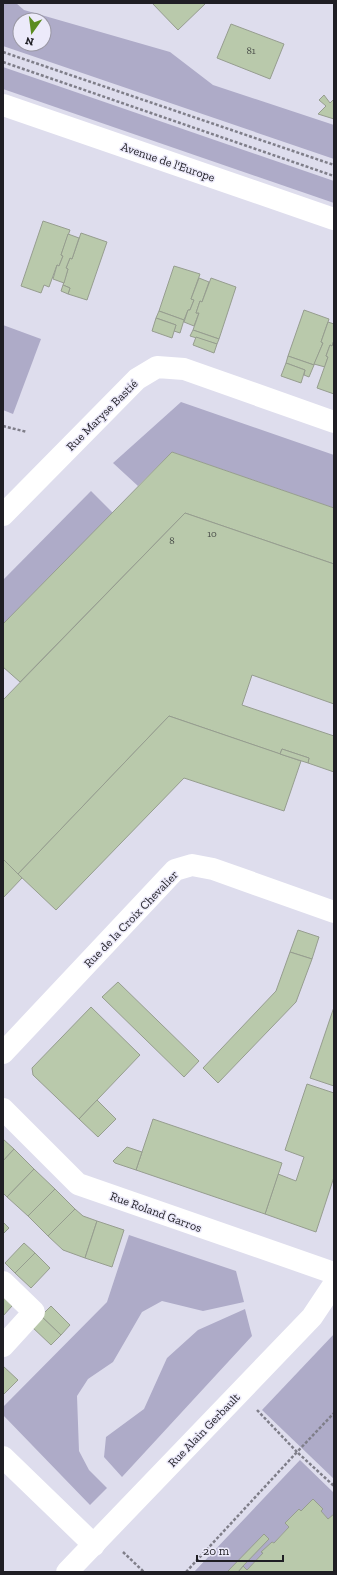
<svg xmlns="http://www.w3.org/2000/svg" width="337" height="1575" font-family="'Zilla Slab',serif">
	<style>
		.green { fill: #aeabc8; fill-rule: evenodd }
		.building { fill: #b9c9ab; stroke: #969d8f }
		.lines { fill: none; stroke-linecap: round; stroke-linejoin: round }
		.path { stroke: #7f7e89; stroke-width: 2.5; stroke-dasharray: 3 2; stroke-linecap: butt }
		.minor { stroke: #fff; stroke-width: 22 }
		.labels { text-anchor: middle; dominant-baseline: central; stroke-width: 3; stroke-linejoin: round; paint-order: stroke }
		.number-label { font-size: 10px; fill: #464946 }
		.street-label { font-size: 12px; fill: #1f1e24; stroke: #eceafa }
	</style>
	<rect width="100%" height="100%" fill="#dedded"/>
	<!-- green -->
	<g class="green">
		<path d="M3 3H16L24 10 170 52 213 85 334 125V159L3 46ZM20 20H44V44H20Z"/>
		<path d="M3 67 334 181V203L3 89Z"/>
		<path d="M3 325 41 339 13 414 3 410Z"/>
		<path d="M181 402 334 455V508L172 452 138 486 113 463Z"/>
		<path d="M91 491 113 513 3 624V580Z"/>
		<path d="M129 1235 236 1271 244 1302 203 1311 162 1301 142 1312 113 1362 88 1379 77 1396 79 1451 89 1470 107 1488 90 1505 3 1415V1407L107 1302Z"/>
		<path d="M245 1309 252 1336 122 1477 104 1457 106 1437 144 1409 167 1358 198 1330Z"/>
		<path d="M334 1334V1479L262 1410Z"/>
		<path d="M300 1460 334 1493V1514L328 1519 321 1511 323 1509 313 1499 301 1511 298 1510 285 1523 289 1527 274 1543 272 1542 262 1552 263 1553 247 1570 243 1566 238 1572H194Z"/>
	</g>
	<!-- building -->
	<g class="building">
		<path d="M152 3H206L178 30Z"/>
		<path d="M231 24 284 44 270 79 217 58Z"/>
		<path d="M324 95 330 103 334 99V119L318 114 326 106 319 100Z"/>
		<path d="M43 221 70 230 61 255 63 256 59 266 57 265 49 287 44 285 41 293 21 286Z"/>
		<path d="M81 233 107 242 87 300 68 294 70 288 63 285 68 269 66 268 70 258 72 259Z"/>
		<path d="M68 234 79 238 72 259 70 258 66 268 68 269 64 283 53 279 57 265 59 266 63 256 61 255Z"/>
		<path d="M174 266 200 274 191 299 194 300 190 310H188L184 320 159 311Z"/>
		<path d="M199 278 209 282 202 302 200 301 196 313H199L194 326 184 322 188 310H190L194 300 191 299Z"/>
		<path d="M211 278 236 287 219 339 193 330 199 313H196L200 301 202 302Z"/>
		<path d="M63 285 70 288 68 294 61 291Z"/>
		<path d="M304 310 329 319 321 342 323 343 314 365 288 356Z"/>
		<path d="M159 311 184 320 180 333 174 331 176 325 156 318Z"/>
		<path d="M156 318 176 325 172 338 152 331Z"/>
		<path d="M328 322 334 324V340L332 346 330 345 326 356 328 357 325 367 314 364 323 343 321 342Z"/>
		<path d="M193 330 219 339 217 344 190 336Z"/>
		<path d="M196 337 217 344 214 353 193 345Z"/>
		<path d="M334 340V394L317 388 328 357 326 356 330 345 332 346Z"/>
		<path d="M288 356 314 365 309 377 304 375 305 370 286 363Z"/>
		<path d="M286 363 305 370 301 383 281 376Z"/>
		<path d="M172 452 334 508V564L185 513 20 682 3 667V624Z"/>
		<path d="M185 513 334 564V704L252 675 242 705 334 736V772L308 763 309 758 282 749 280 754 169 716 18 874 3 859V700Z"/>
		<path d="M169 716 301 761 284 811 184 778 56 910 18 874Z"/>
		<path d="M282 749 309 758 308 763 280 754Z"/>
		<path d="M3 859 22 878 3 898Z"/>
		<path d="M298 930 319 937 312 959 290 952Z"/>
		<path d="M290 952 312 959 296 1002 218 1083 203 1068 276 991Z"/>
		<path d="M118 982 199 1061 184 1077 102 997Z"/>
		<path d="M91 1007 140 1055 79 1119 33 1075 32 1068Z"/>
		<path d="M334 1007V1086L310 1078Z"/>
		<path d="M307 1084 334 1093V1177L316 1232 265 1214 278 1174 296 1181 304 1157 285 1150Z"/>
		<path d="M97 1100 116 1119 98 1137 79 1119Z"/>
		<path d="M153 1119 282 1163 265 1214 136 1170Z"/>
		<path d="M3 1139 14 1149 3 1161Z"/>
		<path d="M127 1147 142 1152 136 1170 115 1163 113 1161Z"/>
		<path d="M14 1149 34 1169 7 1197 3 1193V1161Z"/>
		<path d="M34 1169 55 1189 28 1216 7 1197Z"/>
		<path d="M55 1189 75 1209 48 1236 28 1216Z"/>
		<path d="M75 1209 83 1216 97 1221 85 1258 63 1250 48 1236Z"/>
		<path d="M97 1221 124 1230 112 1267 85 1258Z"/>
		<path d="M3 1222 9 1228 3 1234Z"/>
		<path d="M24 1243 35 1253 15 1273 5 1263Z"/>
		<path d="M35 1253 50 1268 31 1288 15 1273Z"/>
		<path d="M3 1297 12 1306 3 1316Z"/>
		<path d="M51 1306 70 1325 61 1335 41 1316Z"/>
		<path d="M41 1316 61 1335 51 1345 31 1326Z"/>
		<path d="M3 1366 18 1380 3 1395Z"/>
		<path d="M313 1499 323 1509 321 1511 328 1519 334 1514V1572H238L243 1566 247 1570 263 1553 261 1552 272 1542 274 1543 289 1527 285 1523 299 1509 301 1511Z"/>
		<path d="M264 1534 269 1539 243 1566 238 1572H227Z"/>
	</g>
	<g class="lines">
		<!-- path -->
		<g class="path">
			<path d="M3 52 334 165"/>
			<path d="M3 62 334 176"/>
			<path d="M3 426 27 432"/>
			<path d="M257 1410 297 1452 334 1413"/>
			<path d="M123 1552 144 1572"/>
			<path d="M186 1572 297 1452 334 1486"/>
		</g>
		<!-- minor -->
		<g class="minor">
			<path d="M3 105 334 219"/>
			<path d="M3 515 137 379 157 367 184 369 334 422"/>
			<path d="M3 1053 175 870 192 865 213 869 334 912"/>
			<path d="M3 1109 78 1184 334 1273"/>
			<path d="M3 1282 34 1312 3 1346"/>
			<path d="M3 1457 94 1545"/>
			<path d="M67 1572 312 1317 334 1284"/>
		</g>
	</g>
	<g class="labels">
		<!-- number labels -->
		<g class="number-label">
			<text x="251" y="51">81</text>
			<text x="212" y="534">10</text>
			<text x="172" y="541">8</text>
		</g>
		<!-- street labels -->
		<g class="street-label">
			<text transform="translate(168 162) rotate(19)">Avenue de l'Europe</text>
			<text transform="translate(102 415) rotate(-45)">Rue Maryse Bastié</text>
			<text transform="translate(131 919) rotate(-46)">Rue de la Croix Chevalier</text>
			<text transform="translate(156 1212) rotate(20)">Rue Roland Garros</text>
			<text transform="translate(204 1430) rotate(-46)">Rue Alain Gerbault</text>
		</g>
	</g>
	<!-- border -->
	<rect width="337" height="1575" fill="none" stroke="#1f1e24" stroke-width="8"/>
	<!-- north arrow -->
	<g transform="translate(32 32) rotate(194)"><circle r="19" fill="#eceafa" stroke="#9a98a4"/>
	<path d="M0-3L7 15L0 10L-7 15Z" fill="#5b8c20"/>
	<text y="-6" font-size="11" font-weight="bold" text-anchor="middle" fill="#1f1e24">N</text>
	</g>
	<!-- scale -->
	<path d="M197 1555v6h86v-6" fill="none" stroke="#1f1e24" stroke-width="2"/>
	<text x="203" y="1555" font-size="12" fill="#1f1e24" stroke="#eceafa" stroke-width="3" paint-order="stroke">20 m</text>
</svg>
